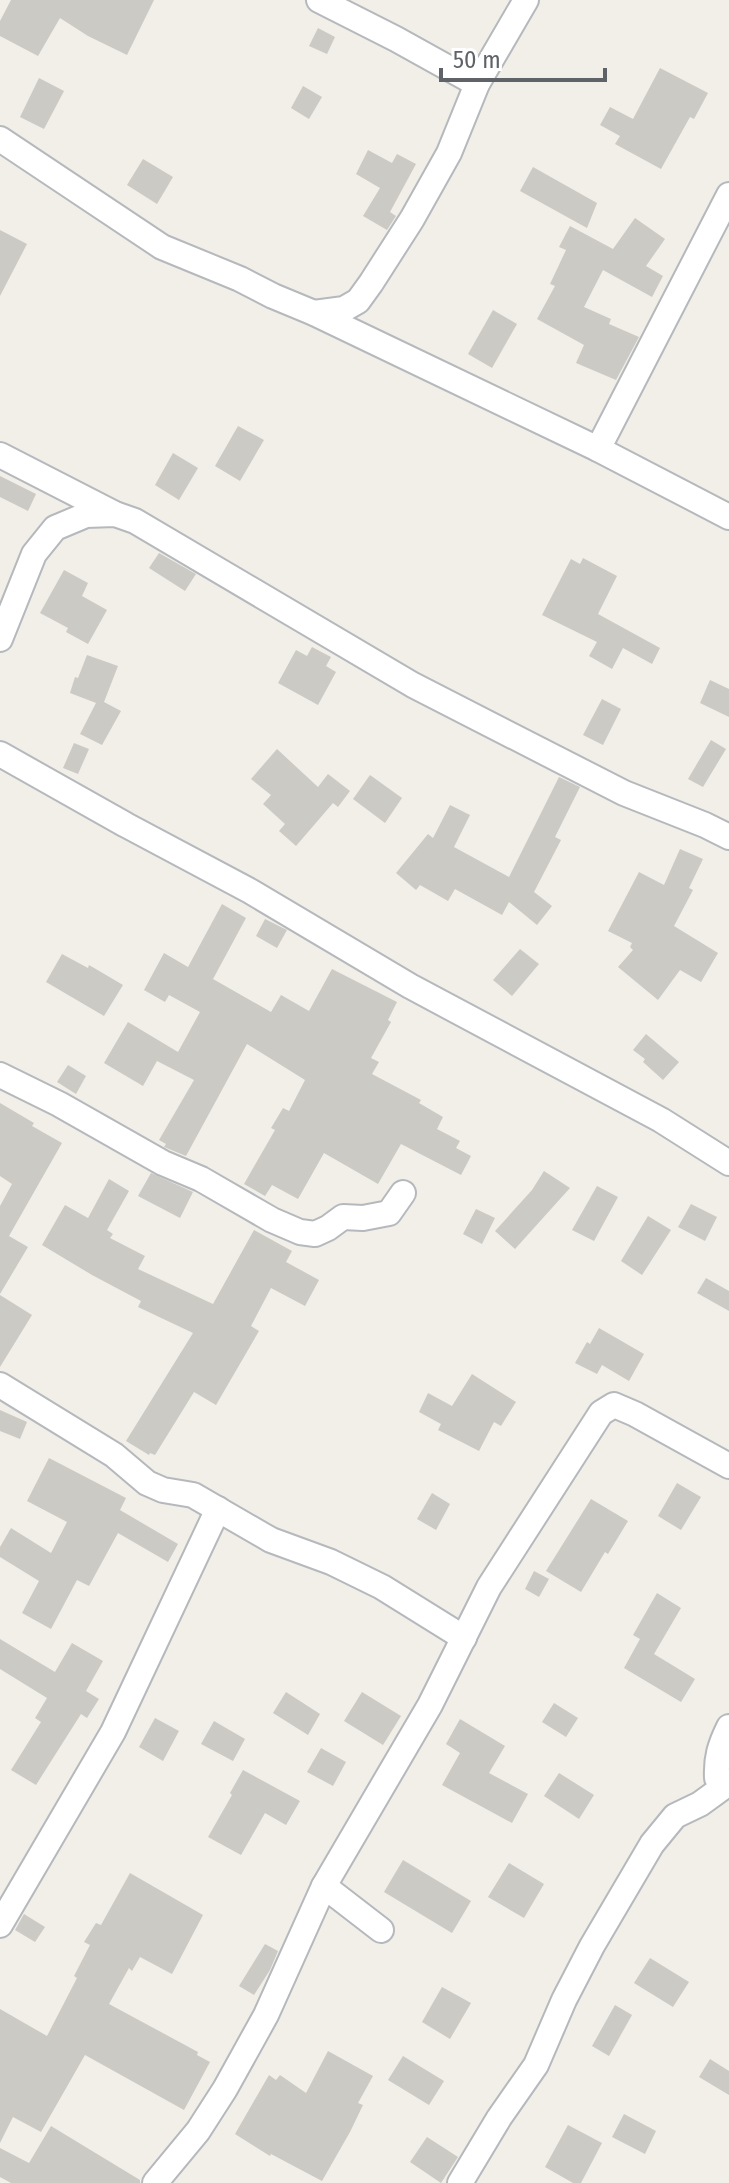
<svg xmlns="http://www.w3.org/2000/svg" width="729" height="2183" font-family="'Fira Sans Condensed',sans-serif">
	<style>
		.building { fill: #cccac5 }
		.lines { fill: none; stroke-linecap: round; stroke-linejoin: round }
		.street-casing { stroke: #b5b8bc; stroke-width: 28 }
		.street { stroke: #fff; stroke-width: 24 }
	</style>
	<rect width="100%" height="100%" fill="#f1efe8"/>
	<!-- building -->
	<g class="building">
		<path d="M11 0H154L127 55 88 36 60 18 38 56 0 36V21Z"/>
		<path d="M318 28 335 37 327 54 309 46Z"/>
		<path d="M660 68 708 93 694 119 690 117 661 169 615 144 620 136 600 125 610 107 633 119Z"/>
		<path d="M39 78 64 91 44 129 20 117Z"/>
		<path d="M303 86 322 97 309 119 291 108Z"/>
		<path d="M368 150 392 163 397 154 416 164 390 212 396 216 387 230 363 216 380 188 356 174Z"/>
		<path d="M143 159 173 177 157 204 127 185Z"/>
		<path d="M533 167 597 203 587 228 520 191Z"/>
		<path d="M635 218 665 239 646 266 663 276 652 297 603 270 584 307 611 319 609 324 639 337 616 380 576 363 584 345 537 319 555 286 550 284 566 250 559 247 570 226 613 249Z"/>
		<path d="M0 230 27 244 0 296Z"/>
		<path d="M493 310 517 324 492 368 468 354Z"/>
		<path d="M238 426 264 440 240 481 215 466Z"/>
		<path d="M173 453 198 468 179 500 155 485Z"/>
		<path d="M0 476 36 494 28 511 0 497Z"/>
		<path d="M159 553 196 574 185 591 149 568Z"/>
		<path d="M583 558 617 576 598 614 660 648 652 664 623 648 612 669 589 656 597 642 542 615 571 559 580 564Z"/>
		<path d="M64 570 88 583 82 596 107 610 88 644 66 632 68 628 40 613Z"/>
		<path d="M312 647 331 657 326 666 336 672 318 705 278 683 296 650 307 656Z"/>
		<path d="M87 655 118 666 104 702 121 711 102 745 80 734 96 703 70 693 75 677 78 678Z"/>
		<path d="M710 680 729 689V717L700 703Z"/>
		<path d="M602 699 621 709 603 745 583 735Z"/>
		<path d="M711 740 726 749 703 787 688 779Z"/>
		<path d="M74 743 89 749 78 774 63 768Z"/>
		<path d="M277 749 318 787 328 774 350 791 338 807 333 803 296 846 279 831 285 824 263 804 271 795 251 779Z"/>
		<path d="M370 775 402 798 385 823 353 799Z"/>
		<path d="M559 777 580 787 555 837 561 840 534 892 552 906 537 925 509 902 502 915 455 889 448 901 420 885 416 890 396 873 428 834 433 838 450 805 470 815 454 847 509 877Z"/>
		<path d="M680 849 703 859 689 888 693 890 674 926 718 953 701 982 680 970 658 1000 618 967 633 950 630 947 632 943 608 931 639 872 664 885Z"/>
		<path d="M222 904 246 918 213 979 271 1012 281 995 309 1011 332 969 397 1002 388 1020 391 1022 371 1058 379 1062 372 1074 421 1100 419 1103 443 1117 437 1129 460 1141 456 1148 471 1156 461 1175 401 1144 378 1184 324 1153 298 1199 272 1185 265 1196 244 1184 275 1130 271 1128 283 1108 289 1111 305 1080 247 1044 186 1156 164 1147 166 1144 159 1140 194 1080 157 1061 143 1086 104 1063 128 1022 178 1052 200 1012 169 995 165 1002 144 990 164 953 188 967Z"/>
		<path d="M265 919 287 930 277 948 256 936Z"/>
		<path d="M520 949 539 964 512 996 493 980Z"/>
		<path d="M62 954 88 968 89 965 123 985 104 1016 46 982Z"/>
		<path d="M646 1034 679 1062 663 1080 643 1062 645 1059 633 1050Z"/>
		<path d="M68 1065 86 1076 76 1094 57 1082Z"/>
		<path d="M0 1103 34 1123 32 1126 62 1143 9 1236 28 1247 0 1294V1206L12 1184 0 1176Z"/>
		<path d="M544 1171 570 1188 515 1249 495 1231 532 1190Z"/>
		<path d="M151 1173 193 1192 180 1218 138 1196Z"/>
		<path d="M109 1179 129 1191 107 1230 113 1234 110 1238 145 1256 138 1269 213 1304 254 1230 292 1251 286 1262 319 1280 305 1306 271 1288 251 1326 259 1331 216 1405 194 1392 155 1455 150 1453 149 1455 126 1441 193 1333 138 1307 141 1301 92 1275 42 1245 65 1205 88 1218Z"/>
		<path d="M597 1186 618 1197 594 1241 572 1230Z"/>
		<path d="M691 1204 717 1217 705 1241 678 1227Z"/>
		<path d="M476 1209 495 1218 482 1244 463 1234Z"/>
		<path d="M648 1216 671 1230 642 1275 621 1261Z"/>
		<path d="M706 1278 729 1291V1311L697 1293Z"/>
		<path d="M0 1295 32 1315 0 1367Z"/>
		<path d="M599 1328 644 1354 629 1381 602 1365 597 1374 575 1363 587 1342 590 1344Z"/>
		<path d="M472 1374 516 1402 501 1426 494 1422 479 1451 438 1430 441 1424 419 1412 428 1393 452 1406Z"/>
		<path d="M0 1410 27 1422 20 1439 0 1431Z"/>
		<path d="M49 1458 126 1498 120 1510 178 1544 168 1562 118 1533 89 1586 77 1580 51 1629 22 1613 39 1581 0 1557V1547L11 1528 51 1553 67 1522 27 1501Z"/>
		<path d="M677 1483 701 1497 681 1530 658 1516Z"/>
		<path d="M432 1493 450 1504 436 1530 417 1519Z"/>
		<path d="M591 1499 628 1521 608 1554 605 1552 581 1592 546 1571Z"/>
		<path d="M534 1571 549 1579 539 1597 525 1589Z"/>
		<path d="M657 1593 681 1608 654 1654 695 1679 681 1702 624 1668 640 1639 633 1635Z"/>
		<path d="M0 1639 55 1672 72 1643 103 1661 86 1691 99 1699 87 1718 81 1714 36 1785 11 1770 41 1722 35 1718 47 1698 0 1669Z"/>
		<path d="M286 1692 320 1714 308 1735 273 1713Z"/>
		<path d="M362 1692 401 1716 383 1745 344 1721Z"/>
		<path d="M554 1703 578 1718 566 1737 542 1722Z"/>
		<path d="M155 1718 179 1731 163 1761 139 1747Z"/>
		<path d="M460 1719 505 1746 489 1773 528 1794 512 1823 442 1785 460 1753 446 1744Z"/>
		<path d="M214 1721 245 1739 233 1761 201 1744Z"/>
		<path d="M321 1748 346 1762 333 1786 307 1772Z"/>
		<path d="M243 1770 300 1801 286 1825 265 1813 241 1855 208 1837 232 1795 230 1793Z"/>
		<path d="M559 1773 594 1795 579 1819 544 1796Z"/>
		<path d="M403 1860 471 1901 452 1933 384 1892Z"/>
		<path d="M509 1863 544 1884 524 1918 488 1897Z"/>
		<path d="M130 1873 203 1915 172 1974 140 1957 132 1971 129 1968 109 2004 198 2052 197 2055 210 2062 184 2110 85 2055 41 2132 13 2117 0 2143V2009L47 2036 77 1978 74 1976 90 1945 84 1942 96 1923 101 1925Z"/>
		<path d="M24 1914 45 1927 35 1942 15 1930Z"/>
		<path d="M265 1944 278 1951 270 1970 254 1995 239 1986Z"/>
		<path d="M650 1958 689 1982 673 2007 634 1983Z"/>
		<path d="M442 1987 471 2003 450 2039 422 2022Z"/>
		<path d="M615 2005 632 2015 609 2056 592 2046Z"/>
		<path d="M328 2051 373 2076 358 2103 363 2105 350 2132 322 2181 271 2154 270 2156 235 2134 269 2075 276 2080 280 2075 306 2093Z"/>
		<path d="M403 2056 444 2081 429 2105 388 2080Z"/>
		<path d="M710 2059 729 2071V2095L699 2077Z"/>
		<path d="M624 2114 656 2131 645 2154 612 2137Z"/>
		<path d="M568 2125 602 2143 581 2183H573L545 2167Z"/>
		<path d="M51 2126 140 2180V2183H11L0 2177V2148L29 2163Z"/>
		<path d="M427 2137 458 2157 441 2183 410 2162Z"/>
	</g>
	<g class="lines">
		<!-- street casing -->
		<g class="street-casing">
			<g id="street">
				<path d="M319 0 396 39 477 84"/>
				<path d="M0 139 162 247 240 279 273 296 314 313 598 449"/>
				<path d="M729 195 598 449 729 517"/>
				<path d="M314 313 344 309 358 301 371 283 412 219 449 153 477 84 526 0"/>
				<path d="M0 455 113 513"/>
				<path d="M0 639 34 554 55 528 86 515 115 514 135 521 413 685 624 793 705 825 729 837"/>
				<path d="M0 754 126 825 250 891 410 986 661 1120 729 1163"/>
				<path d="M0 1075 59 1104 163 1163 201 1179 272 1220 300 1232 315 1234 328 1228 343 1217 363 1218 389 1213 403 1193"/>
				<path d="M0 1385 114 1455 147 1483 163 1490 193 1495 271 1540 331 1562 382 1587 464 1638"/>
				<path d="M729 1727C720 1745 716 1758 717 1778L729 1783"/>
				<path d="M324 1886 381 1930"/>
				<path d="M0 1925 113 1732 218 1509"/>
				<path d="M155 2183 198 2131 225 2089 266 2015 324 1886 430 1705 489 1587 601 1413 614 1405 635 1414 729 1466"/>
				<path d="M460 2183 499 2118 536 2065 564 2000 592 1946 652 1844 675 1816 700 1804 729 1783"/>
			</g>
		</g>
		<!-- street -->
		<use href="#street" class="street"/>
	</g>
	<!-- scale -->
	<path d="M441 68v12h164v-12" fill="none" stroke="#5f6368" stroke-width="4"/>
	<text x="453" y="68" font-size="24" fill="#5f6368" stroke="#ffffff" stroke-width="6" paint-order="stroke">50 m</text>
</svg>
